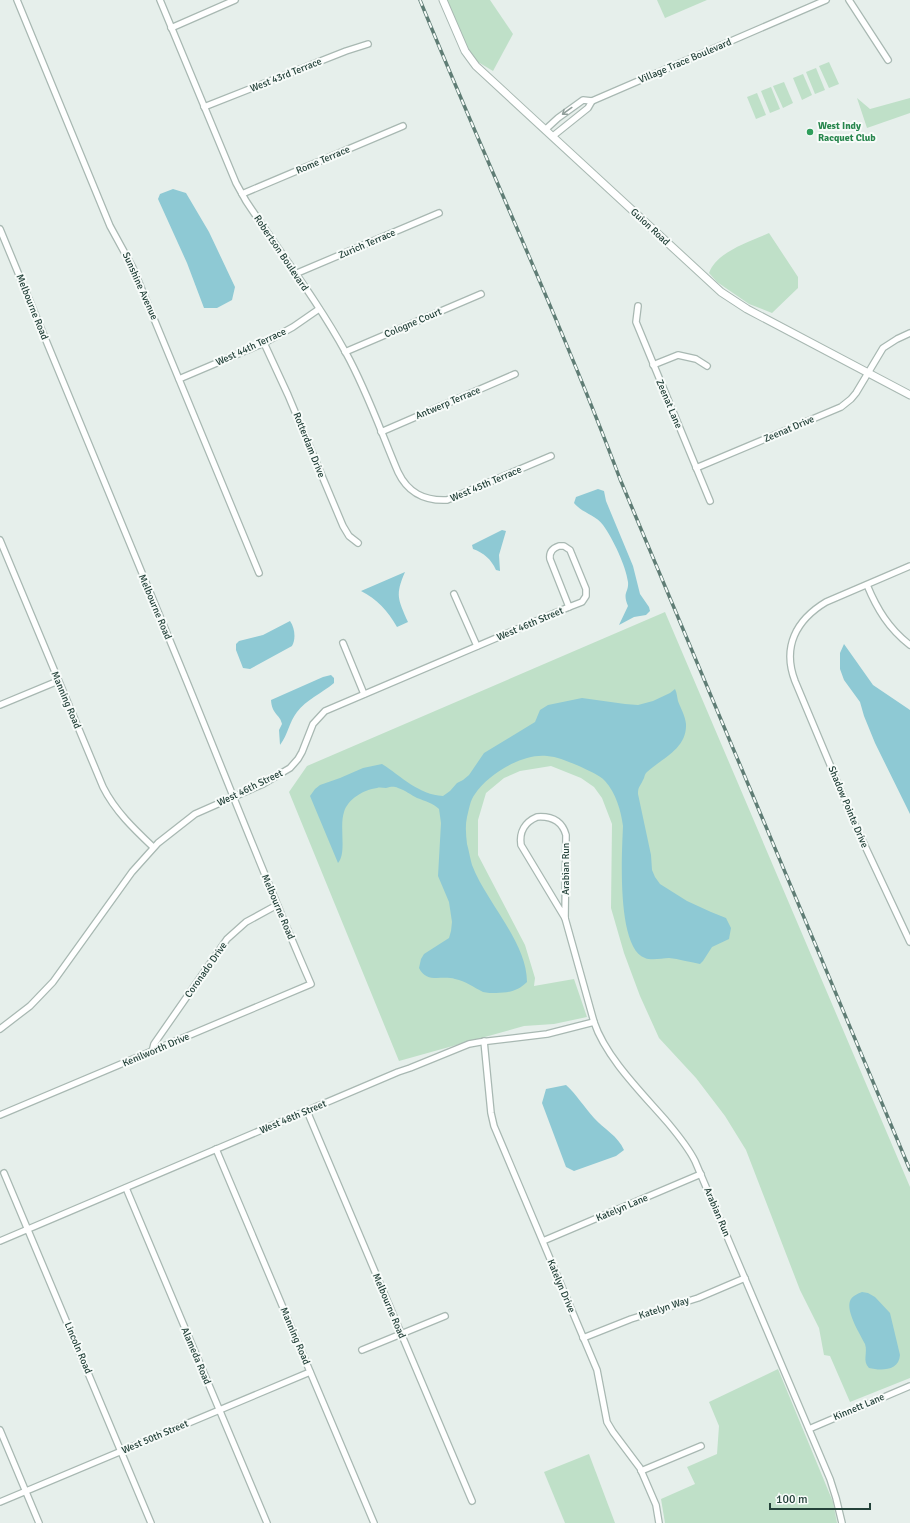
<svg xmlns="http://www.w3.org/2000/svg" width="910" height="1523" font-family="Signika,sans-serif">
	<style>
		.green { fill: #bfe0c8 }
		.water { fill: #8ec9d4 }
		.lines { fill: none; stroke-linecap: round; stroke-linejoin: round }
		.minor-casing { stroke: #a8b8b2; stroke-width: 8 }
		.tertiary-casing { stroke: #a8b8b2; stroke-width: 9 }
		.minor { stroke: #fff; stroke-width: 5.5 }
		.tertiary { stroke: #fff; stroke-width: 7 }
		.rail-casing { stroke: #5f7d75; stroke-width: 3.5 }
		.rail { stroke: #f7fbf9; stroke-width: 2; stroke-dasharray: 6; stroke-linecap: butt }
		.oneway { stroke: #92a09c }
		.leisure-dot { fill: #2e9e5b; stroke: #f7fbf9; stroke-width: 1.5 }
		.labels { text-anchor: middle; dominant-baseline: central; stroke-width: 4; stroke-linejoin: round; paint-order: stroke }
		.street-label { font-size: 10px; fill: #24423a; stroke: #f7fbf9 }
		.leisure-label { font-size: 10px; font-weight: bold; fill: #27864d; stroke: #f7fbf9; text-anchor: start }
	</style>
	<rect width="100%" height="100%" fill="#e6efeb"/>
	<!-- green -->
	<g class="green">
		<path d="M443 0H490L513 34 493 71 468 56Z"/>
		<path d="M657 0H707L665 18Z"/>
		<path d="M829 62 839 84 829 88 819 66Z"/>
		<path d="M816 68 825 90 815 94 806 72Z"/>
		<path d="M803 74 812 95 802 100 793 78Z"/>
		<path d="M784 82 793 103 783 108 773 86Z"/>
		<path d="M771 87 780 109 770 113 761 91Z"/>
		<path d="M757 93 766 115 756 119 747 97Z"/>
		<path d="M857 98 870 109 910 98V113L867 128Z"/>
		<path d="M769 233 798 277V288L772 313 749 304 717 282 709 273C717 251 750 242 769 233Z"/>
		<path d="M665 612 910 1187V1378L850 1402 830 1356 824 1355 819 1328 800 1290 746 1150 725 1116 696 1078 659 1038 640 996 624 953 611 908 612 824 602 798 594 787 581 778 551 766 520 771 504 778 486 793 478 820V855L525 945 535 978 534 986 574 979 587 1017 554 1024 524 1026 399 1061 289 792 307 766Z"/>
		<path d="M778 1369 833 1502 837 1523H665L661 1499 695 1484 687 1467 717 1454 719 1426 709 1402Z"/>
		<path d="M589 1454 615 1523H565L544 1472Z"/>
	</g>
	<!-- water -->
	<g class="water">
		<path d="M173 189 186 193 209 232 235 287 232 300 217 308H204L187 263 158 199 160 194Z"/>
		<path d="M598 489 604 491 606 501 633 566 640 594 649 607 650 611 646 615 634 617 619 625 628 606C622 592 629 593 628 582 626 566 613 539 603 525 596 515 582 513 574 503L576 497Z"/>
		<path d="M502 530 506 531 499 555 500 571 496 570C491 559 484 553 473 549L472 545Z"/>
		<path d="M405 572C395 595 398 599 408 622L397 627C388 611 377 599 361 591Z"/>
		<path d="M290 621C295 628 296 639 292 646L250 669 243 668 236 650V644L239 641 263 635Z"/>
		<path d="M844 644 873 685 910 710V814L875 743 864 716 860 702 844 680 840 669V653Z"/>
		<path d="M331 675 334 678V683C322 693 306 700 297 712 289 722 288 735 280 745L279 730 282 724C280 714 272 715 271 700L323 677Z"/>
		<path d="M675 689C677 693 677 697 678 701 681 709 685 715 686 724 687 749 662 758 647 772 644 775 645 777 643 780 640 787 638 786 638 794L651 855 652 870 655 877 660 884 687 901 711 912 726 918 731 928 729 939 712 947 703 961 700 964C689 962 679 959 669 958 662 958 652 961 645 958 616 948 622 851 623 826 621 811 616 793 605 781 600 775 587 770 579 766 569 762 559 757 547 756 523 753 488 774 475 794 470 800 469 810 467 817 465 826 466 835 467 844 469 851 470 858 472 865 486 902 527 942 527 982 518 991 508 993 496 993 492 993 487 993 483 992 473 987 466 981 455 979 441 975 427 984 419 968L421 959 424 954 449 938 451 931 452 922 449 902 438 876 441 823 439 809C433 803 425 801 417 798 411 795 405 790 398 788 393 786 391 787 386 788 383 788 380 787 377 788 363 790 348 799 344 812 339 827 347 853 338 863L310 796 315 789 320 785 340 778 363 768 382 764C401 776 419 795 443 796L450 791 457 783 463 780 469 775 484 753 535 722 540 710 548 705 582 698 625 704 638 705 653 701 670 693Z"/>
		<path d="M566 1085C577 1095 584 1107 594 1118 604 1129 618 1136 624 1150L616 1156 574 1171 566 1167 542 1103 546 1089Z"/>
		<path d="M862 1292 868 1293 875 1297 890 1313 900 1355C899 1371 881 1371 869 1368 862 1361 868 1353 865 1344 860 1334 846 1312 850 1301 852 1296 857 1294 862 1292Z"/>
	</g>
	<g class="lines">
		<!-- minor casing -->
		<g class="minor-casing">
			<g id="minor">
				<path d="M17 0 110 226 133 268 259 573"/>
				<path d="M160 0 236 183 246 201C279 251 317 300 346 353 367 391 381 432 398 472 408 493 424 501 447 500L551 456"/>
				<path d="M849 0 888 60"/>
				<path d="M171 28 235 0"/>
				<path d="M204 107 346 51 368 44"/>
				<path d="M546 129 558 118 583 100 592 101"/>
				<path d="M553 136 588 108 592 101 826 0"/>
				<path d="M242 194 403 126"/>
				<path d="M0 229C59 375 120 520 180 665 224 772 265 879 311 984L0 1115"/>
				<path d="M295 274 439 213"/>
				<path d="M638 306 636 322 710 501"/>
				<path d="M264 343 288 395 343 526 349 536 358 543"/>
				<path d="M345 352 481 294"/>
				<path d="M653 365 678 355 696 359 707 366"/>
				<path d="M179 379 264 343 293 327 319 309"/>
				<path d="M381 432 515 374"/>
				<path d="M696 468 841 407 851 399 856 393 883 348 897 339 910 333"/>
				<path d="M0 540 103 787C115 811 134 829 153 847"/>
				<path d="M559 546H564L570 550 586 589V596L582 602 569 607 550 559C549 552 553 548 559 546Z"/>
				<path d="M910 566 826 602C796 620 782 647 795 681L857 829 910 942"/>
				<path d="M867 585C877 609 889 629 910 645"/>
				<path d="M454 594 477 646"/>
				<path d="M343 643 364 694"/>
				<path d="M0 705 58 681"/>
				<path d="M537 817C551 816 562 821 566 835L565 918 521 845C519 832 525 822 537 817Z"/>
				<path d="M565 918 594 1022C606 1058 643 1094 668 1123 678 1135 688 1147 695 1161L830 1479 836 1498 842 1523"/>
				<path d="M0 1029 30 1006 53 982 132 872 158 843 195 814 263 784 290 768 298 759 302 752 313 724 325 711 569 607"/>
				<path d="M484 1041 491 1113 494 1126 597 1370 607 1422 613 1432 640 1468 656 1505 659 1523"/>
				<path d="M152 1052 154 1044 227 939 246 922 277 905"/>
				<path d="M307 1111 472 1501"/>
				<path d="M216 1149 374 1523"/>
				<path d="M4 1173 151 1523"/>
				<path d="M126 1188 267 1523"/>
				<path d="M0 1241 398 1072 410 1068 469 1044 480 1042 547 1034 594 1022"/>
				<path d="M543 1241 701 1174"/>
				<path d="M583 1338 631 1319 698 1298 745 1278"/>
				<path d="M362 1350 445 1316"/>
				<path d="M809 1429 910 1386"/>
				<path d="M0 1430 39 1523"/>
				<path d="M641 1471 701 1446"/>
				<path d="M0 1502 310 1372"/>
			</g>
		</g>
		<!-- tertiary casing -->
		<g class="tertiary-casing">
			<path id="tertiary" d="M443 0 465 51 476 66 721 292 747 309 910 395"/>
		</g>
		<!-- minor -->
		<use href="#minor" class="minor"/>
		<!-- tertiary -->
		<use href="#tertiary" class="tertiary"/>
		<!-- rail casing -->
		<g class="rail-casing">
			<path id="rail" d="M420 0C485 160 559 317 620 479L910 1170"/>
		</g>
		<!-- rail -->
		<use href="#rail" class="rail"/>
	</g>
	<!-- one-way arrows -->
	<defs><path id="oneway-shaft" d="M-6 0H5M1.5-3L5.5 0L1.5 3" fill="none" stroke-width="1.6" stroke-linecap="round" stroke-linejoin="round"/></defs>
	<use class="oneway" href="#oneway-shaft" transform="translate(567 111) rotate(144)"/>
	<!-- markers -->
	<circle class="leisure-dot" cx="810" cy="132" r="4"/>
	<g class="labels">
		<!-- street labels -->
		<g class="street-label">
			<text transform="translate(685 61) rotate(-23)">Village Trace Boulevard</text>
			<text transform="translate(286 75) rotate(-22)">West 43rd Terrace</text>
			<text transform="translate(323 160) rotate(-23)">Rome Terrace</text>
			<text transform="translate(650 227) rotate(43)">Guion Road</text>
			<text transform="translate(367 244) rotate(-23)">Zurich Terrace</text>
			<text transform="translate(281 253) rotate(56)">Robertson Boulevard</text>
			<text transform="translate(140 286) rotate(66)">Sunshine Avenue</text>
			<text transform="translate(32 307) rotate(68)">Melbourne Road</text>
			<text transform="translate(413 323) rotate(-23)">Cologne Court</text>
			<text transform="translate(251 347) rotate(-25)">West 44th Terrace</text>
			<text transform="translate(448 403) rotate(-23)">Antwerp Terrace</text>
			<text transform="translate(669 404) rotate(67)">Zeenat Lane</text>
			<text transform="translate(789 429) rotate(-23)">Zeenat Drive</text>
			<text transform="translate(309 445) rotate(68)">Rotterdam Drive</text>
			<text transform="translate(486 484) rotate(-23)">West 45th Terrace</text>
			<text transform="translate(155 607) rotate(67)">Melbourne Road</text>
			<text transform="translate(530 624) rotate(-23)">West 46th Street</text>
			<text transform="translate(66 700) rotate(67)">Manning Road</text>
			<text transform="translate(250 788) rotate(-26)">West 46th Street</text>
			<text transform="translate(848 807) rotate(67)">Shadow Pointe Drive</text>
			<text transform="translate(566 869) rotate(-90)">Arabian Run</text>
			<text transform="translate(278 907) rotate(67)">Melbourne Road</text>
			<text transform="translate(206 970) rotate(-55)">Coronado Drive</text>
			<text transform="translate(156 1050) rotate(-23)">Kenilworth Drive</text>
			<text transform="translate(293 1117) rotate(-23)">West 48th Street</text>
			<text transform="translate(622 1208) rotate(-23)">Katelyn Lane</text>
			<text transform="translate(717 1212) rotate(67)">Arabian Run</text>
			<text transform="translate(561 1286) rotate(67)">Katelyn Drive</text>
			<text transform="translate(389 1306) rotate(67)">Melbourne Road</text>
			<text transform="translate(664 1308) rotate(-18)">Katelyn Way</text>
			<text transform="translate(295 1336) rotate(67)">Manning Road</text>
			<text transform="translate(78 1348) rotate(67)">Lincoln Road</text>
			<text transform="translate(196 1356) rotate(67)">Alameda Road</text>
			<text transform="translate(859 1407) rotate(-23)">Kinnett Lane</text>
			<text transform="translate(155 1437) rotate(-23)">West 50th Street</text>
		</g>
		<!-- leisure labels -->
		<g class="leisure-label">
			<text x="818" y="126">West Indy<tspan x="818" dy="12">Racquet Club</tspan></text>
		</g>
	</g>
	<!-- scale -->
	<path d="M770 1503v6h100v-6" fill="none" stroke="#24423a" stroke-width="2"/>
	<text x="776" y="1503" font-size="12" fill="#24423a" stroke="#f7fbf9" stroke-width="3" paint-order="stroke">100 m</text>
</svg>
